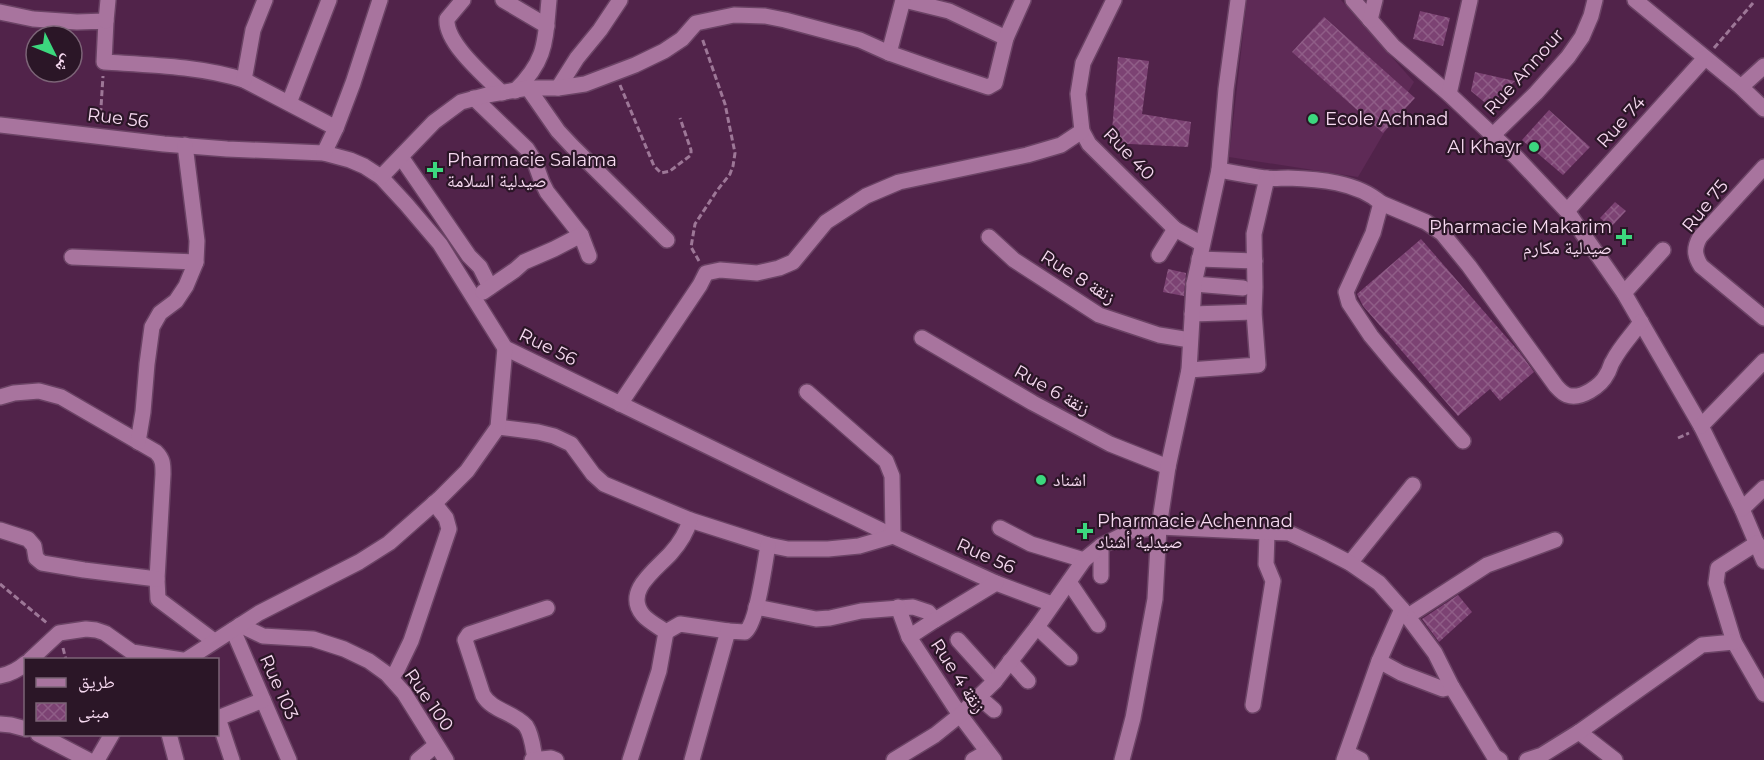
<svg xmlns="http://www.w3.org/2000/svg" width="1764" height="760" font-family="Montserrat,'Noto Naskh Arabic',sans-serif">
	<style>
		.built { fill: #5e2a56 }
		.building { fill: url(#building-cross-hatch) }
		.lines { fill: none; stroke-linecap: round; stroke-linejoin: round }
		.minor-casing { stroke: #6b4365; stroke-width: 18 }
		.path { stroke: #9d7797; stroke-width: 3; stroke-dasharray: 6 3; stroke-linecap: butt }
		.minor { stroke: #a8749e; stroke-width: 15 }
		.poi-dot { fill: #3cd77e; stroke: #2b1627; stroke-width: 2 }
		.labels { text-anchor: middle; dominant-baseline: central; stroke-width: 4.5; stroke-linejoin: round; paint-order: stroke }
		.street-label { font-size: 18px; fill: #f6d9f0; stroke: #2b1627 }
		.poi-label { font-size: 18px; fill: #f6d9f0; stroke: #2b1627; text-anchor: start }
	</style>
	<defs>
		<pattern id="building-cross-hatch" width="8" height="8" patternUnits="userSpaceOnUse" patternTransform="scale(1.5)"><rect width="8" height="8" fill="#7c4273"/><path d="M0 0l8 8M0 8l8-8" fill="none" stroke="#8f5d87"/></pattern>
	</defs>
	<rect width="100%" height="100%" fill="#51234a"/>
	<!-- built -->
	<path class="built" d="M1247 0H1341L1414 82 1358 177 1229 157Z"/>
	<!-- building -->
	<g class="building">
		<path d="M1420 11 1450 18 1443 46 1413 39Z"/>
		<path d="M1324 17 1415 98 1383 133 1292 52Z"/>
		<path d="M1118 57 1149 61 1142 114 1191 122 1188 147 1111 143Z"/>
		<path d="M1475 72 1515 81 1489 106 1471 91Z"/>
		<path d="M1549 110 1590 147 1563 175 1522 140Z"/>
		<path d="M1615 202 1626 211 1611 227 1600 218Z"/>
		<path d="M1421 239 1521 354 1534 372 1500 401 1490 389 1458 416 1363 306 1357 294Z"/>
		<path d="M1168 269 1186 273 1184 296 1163 292Z"/>
		<path d="M1458 595 1472 612 1439 642 1422 619Z"/>
	</g>
	<g class="lines">
		<!-- minor casing -->
		<g class="minor-casing">
			<g id="minor">
				<path d="M463 0 447 19C445 43 486 77 502 93"/>
				<path d="M503 0 547 26"/>
				<path d="M904 0 949 11 1006 38"/>
				<path d="M1114 0 1083 63 1078 94 1082 131 1089 144 1175 229 1202 244"/>
				<path d="M1353 0 1393 46 1449 94 1517 158 1567 211 1624 293 1701 426 1742 509 1764 561"/>
				<path d="M1635 0 1741 87 1764 109"/>
				<path d="M0 12 33 19 77 22 106 21 104 62C150 65 200 66 244 80L336 128"/>
				<path d="M1370 20 1375 0"/>
				<path d="M106 21 108 0"/>
				<path d="M889 53 903 0"/>
				<path d="M244 80 253 30 265 0"/>
				<path d="M1741 87 1764 66"/>
				<path d="M528 88 558 131 572 146 667 240"/>
				<path d="M558 88 577 58 600 30 620 0"/>
				<path d="M515 91C547 60 545 41 549 0"/>
				<path d="M1449 94 1470 0"/>
				<path d="M474 98 527 149 534 160 542 182 547 192 581 235 589 256"/>
				<path d="M289 103 329 0"/>
				<path d="M0 125 164 144 227 149 324 153 350 160 364 166 381 177 406 204 440 244 505 348 893 536 996 583 1052 604"/>
				<path d="M1492 136 1536 93 1568 57 1582 37 1591 16 1595 0"/>
				<path d="M324 153 336 128 353 83 380 0"/>
				<path d="M401 157 469 256 480 267 490 287"/>
				<path d="M1764 167 1700 237C1694 248 1694 255 1701 266L1764 318"/>
				<path d="M1219 170C1235 173 1250 176 1265 178 1273 179 1281 178 1288 178 1319 179 1357 182 1381 203L1373 233 1346 292 1349 303 1371 336 1396 366 1463 441"/>
				<path d="M381 177 434 122 461 102 487 95 528 88H558L585 84 635 65 664 51 682 39 696 23 734 15 765 16 785 20 860 40 889 53 943 72 988 87 995 83 1006 38 1023 0"/>
				<path d="M1381 203 1426 222 1442 233 1469 266 1556 386C1559 389 1562 393 1567 395 1581 400 1601 386 1607 374 1610 370 1610 365 1613 361 1620 347 1632 335 1641 322"/>
				<path d="M1567 211 1705 58"/>
				<path d="M989 237 1014 260 1099 315 1159 335 1190 340"/>
				<path d="M1159 255 1175 229"/>
				<path d="M72 257 196 262"/>
				<path d="M1199 259 1255 261"/>
				<path d="M1194 284 1243 288"/>
				<path d="M483 292 515 270 524 262 554 249 581 235"/>
				<path d="M1624 293 1663 250"/>
				<path d="M1192 314 1254 312"/>
				<path d="M922 338 1033 403 1110 444 1168 467"/>
				<path d="M1189 370 1258 365 1254 312 1255 287 1254 234 1267 178"/>
				<path d="M0 397 14 393 39 391 61 397 156 452C163 459 163 464 163 474L157 579 158 599 214 641"/>
				<path d="M620 404 700 285 706 273 720 270 757 273 779 268 793 262 826 222 866 196 899 182 1027 155 1061 145 1082 131"/>
				<path d="M1701 426 1764 361"/>
				<path d="M498 427 538 432 554 436 571 444 593 474 604 484 690 520 768 545 788 549H828L859 546 893 536 892 476 886 461 807 392"/>
				<path d="M138 442 143 412 147 364 152 327 160 313 176 301 186 286 196 262 197 241 185 145"/>
				<path d="M1742 509 1764 488"/>
				<path d="M1000 528 1031 544 1084 560"/>
				<path d="M0 530 28 539 34 546 36 558 42 563 84 570 157 579"/>
				<path d="M1757 543 1718 568 1716 583 1734 642 1764 694"/>
				<path d="M1350 563 1413 485"/>
				<path d="M1101 576V546"/>
				<path d="M1069 582 1098 625"/>
				<path d="M756 607 816 619 830 618 861 611 913 607 928 612 935 620 996 583"/>
				<path d="M898 607 909 637"/>
				<path d="M1408 616 1487 565 1555 540"/>
				<path d="M935 620 909 637 960 715 994 760"/>
				<path d="M240 625 263 636 313 639 344 649 369 661 387 674 404 693 446 760"/>
				<path d="M1037 627 1070 658"/>
				<path d="M233 630 289 760"/>
				<path d="M666 632 680 624 728 631"/>
				<path d="M958 640 995 681"/>
				<path d="M30 660 59 633 86 629 96 630 105 633 132 652 182 660"/>
				<path d="M186 660 259 613 359 562 389 543 439 499 467 471 498 427 505 348"/>
				<path d="M1010 661 1028 681"/>
				<path d="M1379 661 1401 673 1443 689 1452 687"/>
				<path d="M0 676C10 674 18 670 26 663"/>
				<path d="M391 678 397 670 411 641 449 529 446 518 434 503"/>
				<path d="M979 697 994 710"/>
				<path d="M1253 705 1273 581 1266 564 1267 533"/>
				<path d="M0 724 11 725 26 729"/>
				<path d="M1579 732 1615 760"/>
				<path d="M38 734 88 760"/>
				<path d="M169 734 176 760"/>
				<path d="M1347 753 1361 760"/>
				<path d="M535 759C533 748 532 735 526 726 514 712 492 711 483 695L465 640 469 634 547 608"/>
				<path d="M97 760 112 734"/>
				<path d="M232 760 218 718 263 700"/>
				<path d="M418 760 436 745"/>
				<path d="M532 760 551 758 556 760"/>
				<path d="M630 760 659 671 666 632C659 627 648 621 643 615 623 591 657 569 671 553 679 544 687 531 690 520"/>
				<path d="M692 760 728 631 745 632C757 624 765 562 768 545"/>
				<path d="M894 760 935 735 960 715 995 681 1037 627 1084 560 1101 546 1131 531 1159 527 1289 533 1321 548 1350 563 1379 583 1402 609 1435 653 1452 687 1494 756 1500 760"/>
				<path d="M973 760 987 752"/>
				<path d="M1122 760 1133 718 1155 599 1159 527 1168 467 1189 370 1194 284 1219 170 1226 89 1238 0"/>
				<path d="M1344 760 1379 661 1402 609"/>
				<path d="M1527 760 1542 755 1579 732 1702 645 1734 642"/>
			</g>
		</g>
		<!-- path -->
		<g class="path">
			<path d="M1714 48 1753 3"/>
			<path d="M620 85 654 166 661 173 670 171 691 155V150L680 118"/>
			<path d="M100 123 103 76"/>
			<path d="M699 261 691 247 695 224 716 192 730 174 733 166 735 153 725 104 702 38"/>
			<path d="M1678 438 1689 433"/>
			<path d="M0 584 47 623"/>
			<path d="M63 648 66 660"/>
		</g>
		<!-- minor -->
		<use href="#minor" class="minor"/>
	</g>
	<!-- markers -->
	<g class="poi-dot">
		<circle cx="1313" cy="119" r="6"/>
		<circle cx="1534" cy="147" r="6"/>
		<path d="M432 161h6v6h6v6h-6v6h-6v-6h-6v-6h6z"/>
		<path d="M1621 228h6v6h6v6h-6v6h-6v-6h-6v-6h6z"/>
		<circle cx="1041" cy="480" r="6"/>
		<path d="M1082 522h6v6h6v6h-6v6h-6v-6h-6v-6h6z"/>
	</g>
	<g class="labels">
		<!-- street labels -->
		<g class="street-label">
			<text transform="translate(1524 72) rotate(-48)">Rue Annour</text>
			<text transform="translate(118 118) rotate(7)">Rue 56</text>
			<text transform="translate(1621 122) rotate(-48)">Rue 74</text>
			<text transform="translate(1129 154) rotate(46)">Rue 40</text>
			<text transform="translate(1705 206) rotate(-51)">Rue 75</text>
			<text transform="translate(1078 277) rotate(32)">Rue 8 زنقة</text>
			<text transform="translate(548 347) rotate(26)">Rue 56</text>
			<text transform="translate(1052 390) rotate(29)">Rue 6 زنقة</text>
			<text transform="translate(986 556) rotate(24)">Rue 56</text>
			<text transform="translate(958 676) rotate(57)">Rue 4 زنقة</text>
			<text transform="translate(279 687) rotate(66)">Rue 103</text>
			<text transform="translate(429 700) rotate(55)">Rue 100</text>
		</g>
		<!-- poi labels -->
		<g class="poi-label">
			<text x="1325" y="119">Ecole Achnad</text>
			<text x="1522" y="147" text-anchor="end">Al Khayr</text>
			<text x="447" y="160">Pharmacie Salama<tspan x="447" dy="21">صيدلية السلامة</tspan></text>
			<text x="1612" y="227" text-anchor="end">Pharmacie Makarim<tspan x="1612" dy="21">صيدلية مكارم</tspan></text>
			<text x="1053" y="480">اشناد</text>
			<text x="1097" y="521">Pharmacie Achennad<tspan x="1097" dy="21">صيدلية أشناد</tspan></text>
		</g>
	</g>
	<!-- legend -->
	<rect x="24" y="658" width="195" height="78" fill="#2b1627" stroke="#7c6477" stroke-width="1.5"/>
	<rect x="36" y="678" width="30" height="9" fill="#a8749e" stroke="#7c6477" stroke-width="1.5"/>
	<text x="78" y="688" font-size="18" fill="#f6d9f0">طريق</text>
	<rect x="36" y="703" width="30" height="18" fill="url(#building-cross-hatch)" stroke="#7c6477" stroke-width="1.5"/>
	<text x="78" y="718" font-size="18" fill="#f6d9f0">مبنى</text>
	<!-- north arrow -->
	<g transform="translate(54 54) rotate(133)"><circle r="28" fill="#2b1627" stroke="#7c6477" stroke-width="1.5"/>
	<path d="M0-4.5L10 22L0 15L-10 22Z" fill="#3cd77e"/>
	<text y="-9" font-size="16" font-weight="bold" text-anchor="middle" fill="#f6d9f0">ش</text>
	</g>
</svg>
